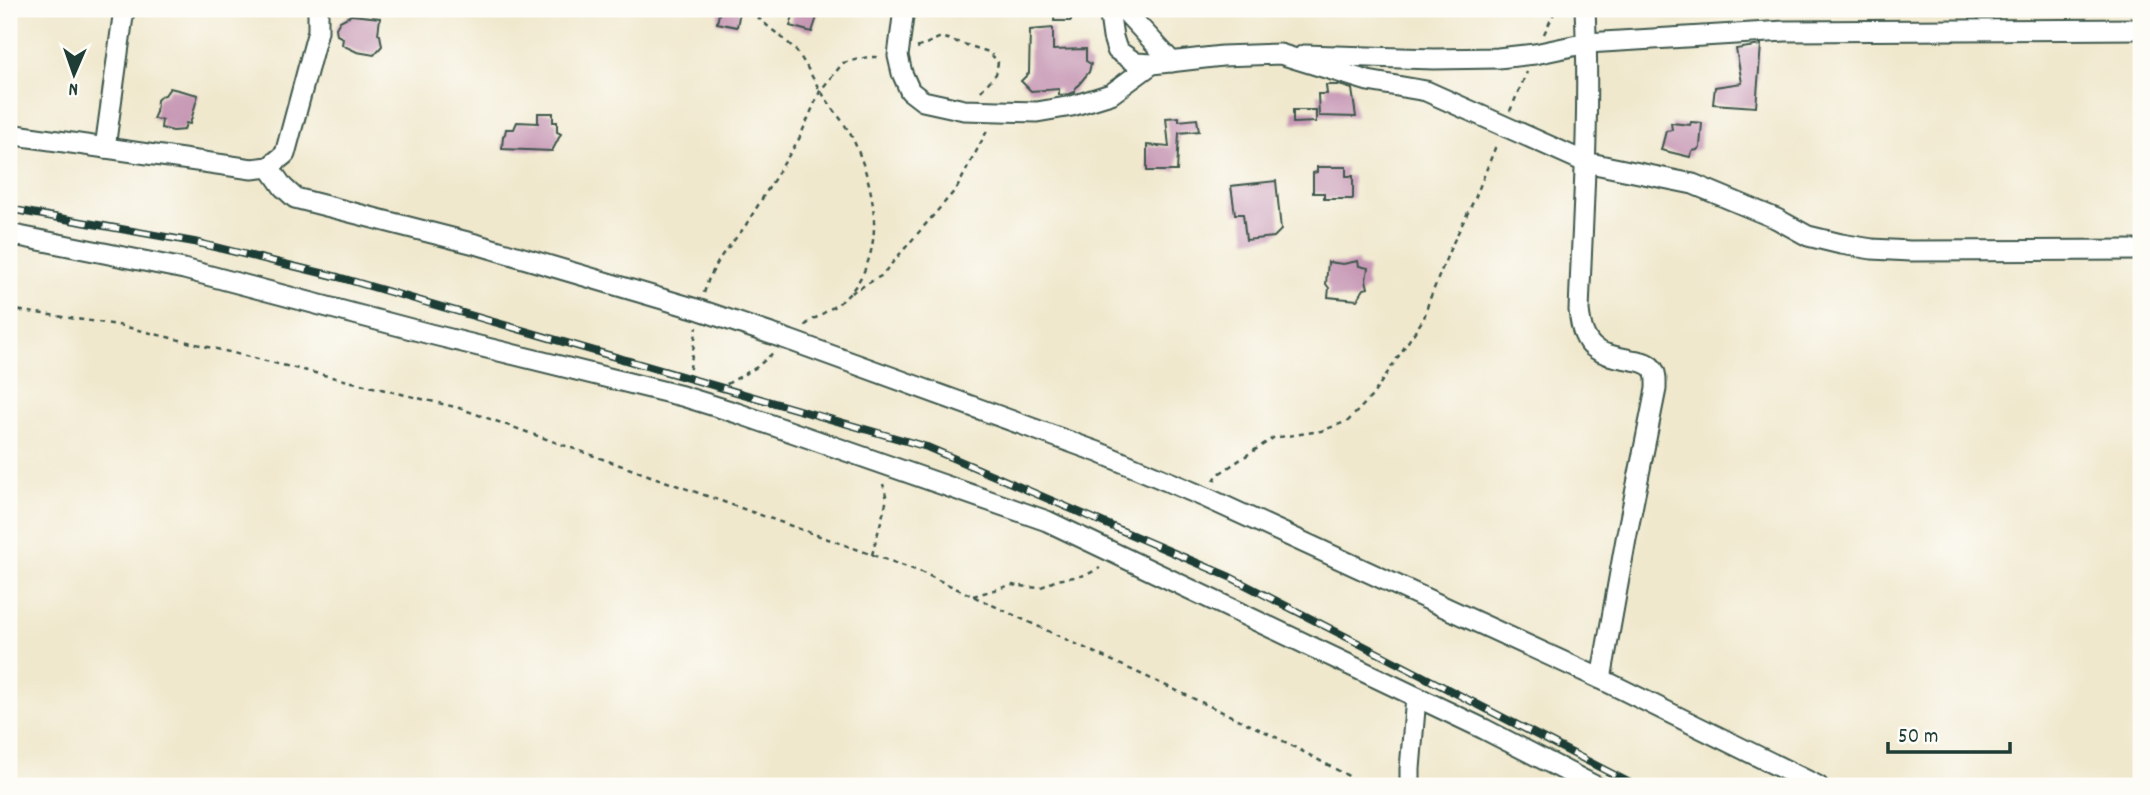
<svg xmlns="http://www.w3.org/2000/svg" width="2150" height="795" font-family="Dekko,sans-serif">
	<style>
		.building { fill: #c594b2 }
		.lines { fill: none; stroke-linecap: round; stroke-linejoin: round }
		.minor-casing { stroke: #3e574b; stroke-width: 23 }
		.path { stroke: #3e574b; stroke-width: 2.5; stroke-dasharray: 5 5; stroke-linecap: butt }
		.minor { stroke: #fff; stroke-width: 19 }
		.rail-casing { stroke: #1f3d34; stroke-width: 8 }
		.rail { stroke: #fdfcf7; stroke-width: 5; stroke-dasharray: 16; stroke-linecap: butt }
	</style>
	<rect width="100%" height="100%" fill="#fdfcf7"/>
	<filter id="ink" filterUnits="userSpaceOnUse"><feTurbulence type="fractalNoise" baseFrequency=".0143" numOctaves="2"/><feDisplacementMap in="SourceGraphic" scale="14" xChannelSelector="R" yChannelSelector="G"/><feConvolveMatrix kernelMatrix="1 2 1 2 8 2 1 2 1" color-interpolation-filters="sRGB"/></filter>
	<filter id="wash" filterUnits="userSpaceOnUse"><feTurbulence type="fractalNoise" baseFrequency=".00686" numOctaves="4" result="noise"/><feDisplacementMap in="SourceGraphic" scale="28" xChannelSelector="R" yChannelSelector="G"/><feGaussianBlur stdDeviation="1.57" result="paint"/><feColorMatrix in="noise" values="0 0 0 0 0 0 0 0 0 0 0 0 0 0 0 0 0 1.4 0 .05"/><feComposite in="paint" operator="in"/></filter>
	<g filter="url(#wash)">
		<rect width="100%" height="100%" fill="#f0e8cd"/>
		<g id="blocks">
			<!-- building -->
			<g class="building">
				<path d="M720 9 740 11 737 27 717 23Z"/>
				<path d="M795 9H812L819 11 812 32 790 26Z"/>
				<path d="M1055 9H1072L1071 21H1054Z"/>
				<path d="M351 15 380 18 378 34 380 35 382 46 374 55 357 52 342 45 343 38 337 35 336 28 340 21Z"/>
				<path d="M1053 28V50L1086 49V61L1091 64 1089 72 1075 89V92L1069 94 1059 95V89L1031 91 1021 81 1029 73 1030 30Z"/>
				<path d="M1761 45 1756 107 1713 104 1715 87 1742 83 1736 49Z"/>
				<path d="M1326 85H1339L1352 89 1356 117 1319 116 1318 94H1327Z"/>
				<path d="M170 88 198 95 190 124 186 123 184 130 173 131 161 128 162 120 153 119 156 112 157 100 161 96 165 95Z"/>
				<path d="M1293 110H1316V122L1293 123Z"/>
				<path d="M538 113H553V122H557V132L561 134 552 151 502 149 503 136 505 134 506 129H514L517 122 538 123Z"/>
				<path d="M1179 117V121L1197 119 1199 131 1179 133 1177 171H1147V145L1169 147 1166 118Z"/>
				<path d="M1691 122 1702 123 1700 147 1697 150 1692 151 1690 157 1661 150 1666 131 1672 130 1671 123 1690 125Z"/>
				<path d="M1317 167H1346V176H1353V199H1324V193H1313V173L1317 172Z"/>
				<path d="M1276 181 1281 230 1274 237 1246 240 1243 214H1235L1231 186Z"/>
				<path d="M1358 261 1359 266 1368 268 1366 280 1368 288 1364 289 1357 300 1328 297 1329 288 1326 284 1328 262 1343 264Z"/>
			</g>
		</g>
	</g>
	<g filter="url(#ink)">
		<use href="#blocks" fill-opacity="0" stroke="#3e574b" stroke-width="2"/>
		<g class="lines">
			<!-- minor casing -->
			<g class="minor-casing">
				<g id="minor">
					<path d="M904 9 898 56 902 73 910 91 923 101 964 110 1037 112 1072 106 1111 94 1152 64"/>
					<path d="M1109 9 1113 37 1117 50 1136 63 1152 64 1222 56 1280 54 1368 81 1426 91 1585 162 1693 184 1777 219 1808 236 1841 244 1872 249 1910 251 2141 250"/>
					<path d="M1123 9 1172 62"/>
					<path d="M1585 9C1590 109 1583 210 1579 310 1583 350 1596 353 1632 360 1639 361 1647 362 1652 368 1657 373 1656 382 1656 389L1626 539 1601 679"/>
					<path d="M1304 55 1434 59 1498 58 1535 54 1587 43 1785 31 2141 29"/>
					<path d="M9 134 252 169 269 167 285 154 318 31V9"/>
					<path d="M105 148 124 9"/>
					<path d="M269 167 283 187 295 198 479 245 700 310 789 340 1098 452 1207 498 1601 679 1818 786"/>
					<path d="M9 234 184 269 430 334 682 396 737 413 1047 521 1484 729 1595 786"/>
					<path d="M1410 786V769L1416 697"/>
				</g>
			</g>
			<!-- path -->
			<g class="path">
				<path d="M751 9C763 26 784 36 797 52 807 65 813 80 822 93 832 108 844 122 852 137 875 186 888 248 850 293 838 307 817 315 803 327"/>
				<path d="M1544 34 1556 9"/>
				<path d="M917 48 941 37 989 52 998 62 996 74 980 92"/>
				<path d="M1510 111 1527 72"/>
				<path d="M704 293 709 278 722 255 744 228 799 139 820 91 843 63 868 57H880"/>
				<path d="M851 293 881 276 957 188 988 129"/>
				<path d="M9 309 118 325 459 408 921 572 1272 735 1367 786"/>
				<path d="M688 379 697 327"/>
				<path d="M718 389 757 367 774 352"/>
				<path d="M1214 481 1217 475 1273 438 1321 431 1348 421 1372 396 1424 318 1429 301 1450 249 1476 196 1497 143"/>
				<path d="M872 555 887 499 883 484"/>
				<path d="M973 596 1011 585 1039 588 1057 580 1086 575 1100 568"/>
			</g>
			<!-- minor -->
			<use href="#minor" class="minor"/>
			<!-- rail casing -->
			<g class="rail-casing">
				<path id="rail" d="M9 209 194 242 338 277 927 447 1230 577 1636 786"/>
			</g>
			<!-- rail -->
			<use href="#rail" class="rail"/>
		</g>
	</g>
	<!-- margin -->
	<rect width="2150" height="795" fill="none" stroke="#fdfcf7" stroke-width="35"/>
	<!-- north arrow -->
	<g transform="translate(74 74) rotate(182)" stroke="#fdfcf7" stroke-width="5" paint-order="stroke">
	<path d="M0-5L12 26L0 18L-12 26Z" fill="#1f3d34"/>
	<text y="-10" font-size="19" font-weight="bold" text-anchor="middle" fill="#1f3d34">N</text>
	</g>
	<!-- scale -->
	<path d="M1888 742v10h122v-10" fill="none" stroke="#1f3d34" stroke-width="3.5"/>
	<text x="1898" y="742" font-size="21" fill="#1f3d34" stroke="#fdfcf7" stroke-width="5" paint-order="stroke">50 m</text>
</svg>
